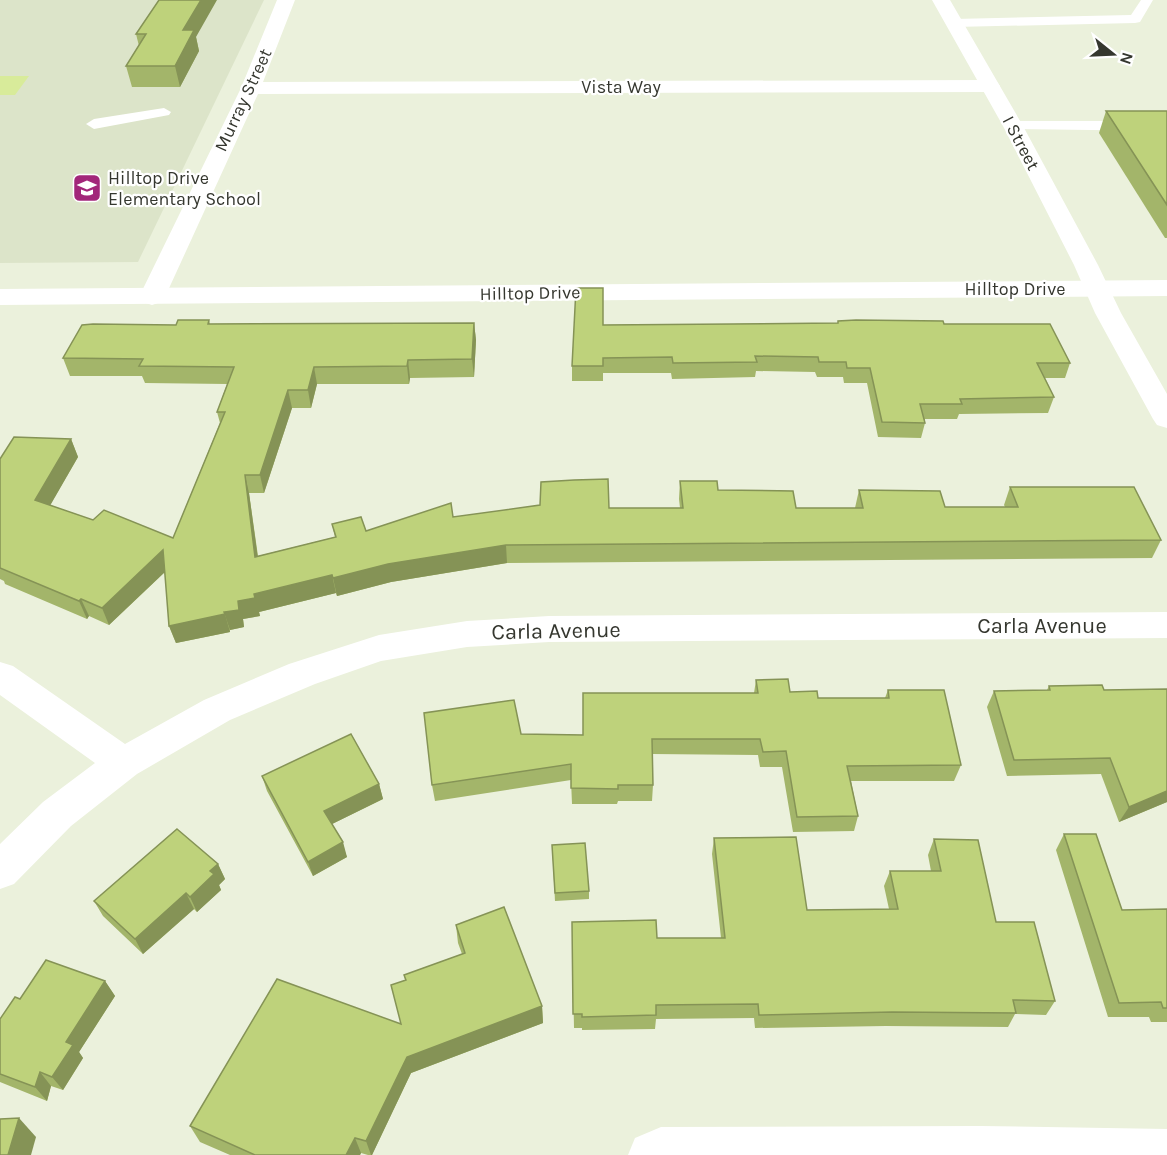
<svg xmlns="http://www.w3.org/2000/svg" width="1167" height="1155" font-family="Karla,sans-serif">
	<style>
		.built { fill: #dce4c9 }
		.green { fill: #d8eb9a }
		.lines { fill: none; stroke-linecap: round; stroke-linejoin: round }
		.service { fill: #fff; fill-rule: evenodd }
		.minor { fill: #fff; fill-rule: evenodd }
		.tertiary { fill: #fff; fill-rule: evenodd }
		.secondary { fill: #fff; fill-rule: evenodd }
		.wall { fill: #a3b56a }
		.shaded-wall { fill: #859356 }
		.building { fill: #bed27b; stroke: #859356; stroke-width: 1.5 }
		.labels { text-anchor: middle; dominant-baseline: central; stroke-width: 4.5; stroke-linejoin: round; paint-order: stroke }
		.far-street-label { font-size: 18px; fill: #35372f; stroke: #fff }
		.far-poi-label { font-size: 18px; fill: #35372f; stroke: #fff; text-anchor: start }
		.street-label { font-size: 22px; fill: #35372f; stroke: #fff }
	</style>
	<rect width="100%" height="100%" fill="#ebf1dc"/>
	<!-- built -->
	<path class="built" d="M0 0H264L138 262 0 263Z"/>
	<!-- green -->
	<path class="green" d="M0 76H29L15 95H0Z"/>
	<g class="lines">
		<!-- service -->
		<g class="service">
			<path d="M1141 0H1153L1140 22 1135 23 954 27 947 23 954 19 1131 15Z"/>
			<path d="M164 108 171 112 169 115 94 129 86 124 94 119Z"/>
			<path d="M1013 121H1167V131L1008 129 1005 126 1008 123Z"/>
		</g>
		<!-- minor -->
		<g class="minor">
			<path d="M277 0H295L263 82 990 80 997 82 1000 86 997 90 990 92 258 94 165 297 161 302 152 305 143 302 139 297 241 88Z"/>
			<path d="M1167 612V638L549 642 467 647 381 661 315 684 230 720 137 774 71 826 14 884 0 889V844L43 802 95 763 0 695V662L13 666 125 744 204 700 289 664 379 635 467 621 549 616Z"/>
			<path d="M980 1126 1167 1129V1155H628L635 1138 661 1127Z"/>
		</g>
		<!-- tertiary -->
		<path class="tertiary" d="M932 0H950L1023 126 1098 265 1121 313 1167 394V428L1157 425 1153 419 1095 313 1074 265 1003 126Z"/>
		<!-- secondary -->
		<path class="secondary" d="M1167 280V296L0 305V289Z"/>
	</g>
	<!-- wall -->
	<g class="wall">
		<path d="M159 0 196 37 199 51 180 87H132L126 66 139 46 136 34Z"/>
		<path d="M1106 111H1167V238H1165L1099 133Z"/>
		<path d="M209 320 210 324 474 323 476 340 474 377 410 378 409 384H317L311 408H292L264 493H249L258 556 335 537 332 524 366 531 453 517 609 508H680L679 499 680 481 796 508H855L859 490 945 507H1005L1004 505 1010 487 1161 540 1152 558 507 563 391 582 337 596 336 593 259 612 260 616 243 619 244 627 230 630V632L176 643 169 626 165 572 109 625 89 616 87 619 5 584 4 581 0 579V459L71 439 78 457 50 505 93 520 173 538 220 423 217 412 227 384 145 383 142 376H70L63 358 176 325Z"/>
		<path d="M838 321 944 324 1070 363 1065 378H1045L1054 397 1048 413 959 414 957 419H925V423L921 438 878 437 867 383H844L843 377H817L815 372 756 371 755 377 672 379 671 373H603V381H572V366L603 325 838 323Z"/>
		<path d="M756 680 790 692 818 698H885L888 690 961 765 954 781H851L858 816 854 831 793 832 782 767H760L758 755 652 754 653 785 652 801H618L617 804H572L571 780 435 801 432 785 521 734 583 735 754 693Z"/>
		<path d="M1049 686 1104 690 1167 689V802L1119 822 1101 774 1007 776 987 707 994 691 1047 690Z"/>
		<path d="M262 776 379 784 383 799 332 824 347 857 313 876 267 791Z"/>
		<path d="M1064 834 1122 910 1167 909V1022H1151L1149 1017H1108L1056 850Z"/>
		<path d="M714 838 807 910 889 909 884 886 890 871H931L928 855 934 839 1055 1001 1046 1015 1015 1014 1008 1027 886 1026 755 1028 754 1018 656 1019 655 1029 582 1030V1028H574L572 922 657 938H721L712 854Z"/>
		<path d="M552 845 589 891V899L555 901Z"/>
		<path d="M218 864 225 879 219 885 221 890 197 912 194 909 143 954 103 916 94 901Z"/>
		<path d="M456 925 542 1006 543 1023 411 1073 372 1155H368L361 1153 360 1155H230L200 1142 190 1126 401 1024 405 980 404 975 462 954 458 943Z"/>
		<path d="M105 981 115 996 79 1052 83 1058 63 1090 51 1086 47 1101 0 1082V1019L20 999Z"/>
	</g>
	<!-- shaded-wall -->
	<g class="shaded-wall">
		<path d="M201 0H217L196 37 199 51 180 87 175 66 183 30Z"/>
		<path d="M474 323 476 340 474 377 472 359Z"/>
		<path d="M408 360 410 378 409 384 407 366Z"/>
		<path d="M314 367 317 384 311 408 308 390Z"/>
		<path d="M288 390 292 408 264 493 260 475Z"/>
		<path d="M71 439 78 457 43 518 35 500Z"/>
		<path d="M245 475 249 493 260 574 255 557Z"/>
		<path d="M506 545 507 563 391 582 337 596 333 578 388 564Z"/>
		<path d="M163 550 169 568 109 625 102 608Z"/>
		<path d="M332 575 336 593 259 612 260 616 243 619 244 627 230 630 224 612 238 601 254 594Z"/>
		<path d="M81 599 89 616 87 619 79 601Z"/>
		<path d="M225 614 230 632 176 643 169 626Z"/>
		<path d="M379 784 383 799 328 826 324 811Z"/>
		<path d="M1167 791V802L1119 822 1129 807Z"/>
		<path d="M343 842 347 857 313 876 308 862Z"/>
		<path d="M218 864 225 879 219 885 221 890 197 912 190 897 210 871Z"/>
		<path d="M186 893 194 909 143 954 135 939Z"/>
		<path d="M105 981 115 996 79 1052 83 1058 63 1090 52 1077 66 1042Z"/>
		<path d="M542 1006 543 1023 411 1073 372 1155H371L366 1141 407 1057Z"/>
		<path d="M40 1072 51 1086 47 1101 35 1087Z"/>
		<path d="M19 1118 36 1137 31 1155H8Z"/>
		<path d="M355 1138 361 1153 360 1155H346Z"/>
	</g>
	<!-- building -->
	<g class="building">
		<path d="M159 0H201L183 30H194L175 66H126L146 34H136Z"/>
		<path d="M1106 111H1167V205Z"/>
		<path d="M576 288H603V325L838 323V321L856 320 943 321 944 324H1050L1070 363H1037L1054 397 960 399 962 404H920L925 423 882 422 870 368H847L846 362H819L818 357 755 356 757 362 673 363 672 357 603 358V366H572Z"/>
		<path d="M178 320H209L208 324 474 323 472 359 408 360 407 366 314 367 308 390H288L260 475H245L255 557 336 537 332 524 361 517 366 531 451 503 453 517 540 505 541 482 574 480 608 479 609 508H683L680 481H717L718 490 793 491 796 508H863L859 490 940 491 945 507H1018L1010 487H1134L1161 540 506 545 388 564 333 578 332 575 254 594 255 598 238 601 239 610 224 612 225 614 169 626 163 550 102 608 81 599 79 601 0 568V459L14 437 71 439 35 500 93 520 104 510 173 538 225 412H217L234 367 139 366 143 359 63 358 82 325 93 324 176 325Z"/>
		<path d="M788 679 790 692 817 691 818 698H889L888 690H944L961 765 847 766 858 816 797 817 786 751 763 752 760 739H652L653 785H618V789L571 788V764L432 785 424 713 514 700 521 734 583 735V693H758L756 680Z"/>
		<path d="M1102 685 1104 690 1167 689V791L1129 807 1110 758 1014 760 994 691 1050 690 1049 686Z"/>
		<path d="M351 734 379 784 324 811 343 842 308 862 262 776Z"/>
		<path d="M177 829 218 864 210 871 214 874 190 897 186 893 135 939 94 901Z"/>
		<path d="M1064 834H1096L1122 910 1167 909V1008H1163L1161 1002 1119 1003Z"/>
		<path d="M796 837 807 910 898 909 890 871H941L934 839 978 840 996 922H1034L1055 1001 1013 1000 1016 1013 892 1012 759 1015 758 1004 656 1005V1015L582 1017V1014H573L572 922 656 920 657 938H725L714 838Z"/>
		<path d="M585 843 589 891 555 893 552 845Z"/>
		<path d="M504 907 542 1006 407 1057 366 1141 355 1138 346 1155H255L190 1126 277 979 401 1024 391 985 406 980 404 975 465 953 456 925Z"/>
		<path d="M46 960 105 981 66 1042 73 1045 52 1077 40 1072 35 1087 0 1074V1019L15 997 20 999Z"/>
		<path d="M19 1118 8 1155H0V1119Z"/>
	</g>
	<!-- icons -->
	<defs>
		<g id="school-square" transform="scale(1.5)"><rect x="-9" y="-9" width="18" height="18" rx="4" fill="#a2267a" stroke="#fff"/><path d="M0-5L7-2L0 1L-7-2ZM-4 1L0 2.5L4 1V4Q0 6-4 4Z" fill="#fff"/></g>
	</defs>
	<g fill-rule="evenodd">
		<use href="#school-square" x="87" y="188"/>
	</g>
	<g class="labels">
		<!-- far-street labels -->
		<g class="far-street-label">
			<text x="621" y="87">Vista Way</text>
			<text transform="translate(243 100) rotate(-65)">Murray Street</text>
			<text transform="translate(1021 143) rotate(62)">I Street</text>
			<text x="1015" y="289">Hilltop Drive</text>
			<text transform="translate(530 293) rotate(-1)">Hilltop Drive</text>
		</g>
		<!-- far-poi labels -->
		<g class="far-poi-label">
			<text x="108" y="178">Hilltop Drive<tspan x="108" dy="21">Elementary School</tspan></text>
		</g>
		<!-- street labels -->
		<g class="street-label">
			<text x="1042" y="626">Carla Avenue</text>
			<text transform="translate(556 631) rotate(-1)">Carla Avenue</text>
		</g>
	</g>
	<!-- north arrow -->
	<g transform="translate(1113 54) rotate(108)" stroke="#ffffff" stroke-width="4.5" paint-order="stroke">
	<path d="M0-4.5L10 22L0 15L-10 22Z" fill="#35372f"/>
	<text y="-9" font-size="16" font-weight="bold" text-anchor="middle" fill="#35372f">N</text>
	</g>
</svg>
